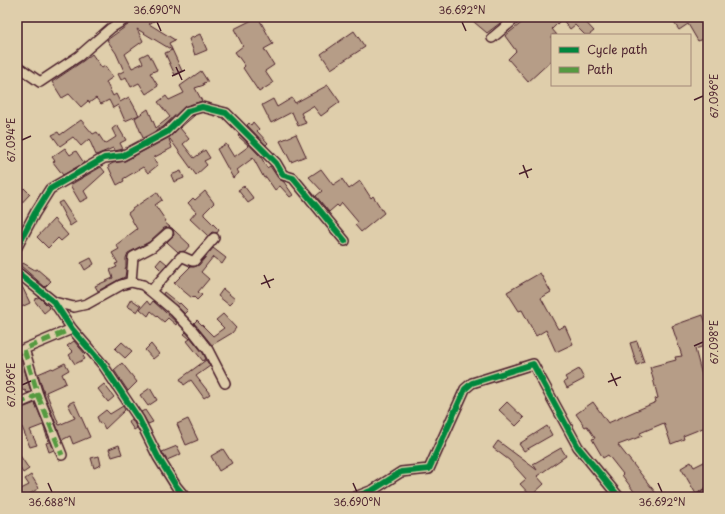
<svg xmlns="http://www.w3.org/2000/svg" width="725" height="514" font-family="'Playpen Sans',sans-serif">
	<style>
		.building { fill: #b69d87; stroke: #4a1f2b }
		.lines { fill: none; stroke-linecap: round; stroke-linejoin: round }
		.street-casing { stroke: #4a1f2b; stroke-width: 12 }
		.street { stroke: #dfceab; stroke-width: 9 }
		.quiet { stroke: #559a41; stroke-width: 5; stroke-dasharray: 10 5; stroke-linecap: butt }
		.cycleway-casing { stroke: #dfceab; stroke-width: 8 }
		.cycleway { stroke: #00873e; stroke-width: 6 }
		.ticks { fill: none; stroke: #4a1f2b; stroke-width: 1.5 }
		.neatline { fill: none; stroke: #4a1f2b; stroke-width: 1.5 }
		.ticks-label { font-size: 10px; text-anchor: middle; fill: #4a1f2b }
	</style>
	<rect width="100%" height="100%" fill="#dfceab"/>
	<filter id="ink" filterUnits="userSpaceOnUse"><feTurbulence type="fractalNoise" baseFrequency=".025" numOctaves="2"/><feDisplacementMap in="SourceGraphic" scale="8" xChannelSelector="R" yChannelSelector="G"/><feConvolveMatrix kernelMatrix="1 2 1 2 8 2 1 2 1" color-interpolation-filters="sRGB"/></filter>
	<g filter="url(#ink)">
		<!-- building -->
		<g class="building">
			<path d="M135 17H160L149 24 175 40 169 43 182 71 175 75 165 53 172 50 137 29 143 41 125 54 132 68 143 63 140 57 148 53 151 58 157 70 150 73 158 86 146 94 139 83 131 87 126 77 121 80 118 74 124 71 116 53 107 40 132 22Z"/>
			<path d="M258 17 273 44 264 49 274 65 265 71 273 83 259 92 243 68 245 66 235 52 243 46 234 29Z"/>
			<path d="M468 17H508L487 33Z"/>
			<path d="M529 17H581L594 31 589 35H585L575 25 570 29 562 19 552 29 557 35H552V60L528 82 508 59 516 51 505 36Z"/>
			<path d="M670 17H698L696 18 700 23 708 18V44L704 38 698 41 688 24 679 30Z"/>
			<path d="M354 31 365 47 331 69 321 54Z"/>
			<path d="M200 34 207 50 195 55 189 39Z"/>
			<path d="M92 54 102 68 105 66 113 77 106 82 113 96 116 94 120 102 129 97 139 115 125 121 118 105 113 108 109 100 101 104 96 98 89 103 88 101 81 107 69 94 62 98 52 82 83 61Z"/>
			<path d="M201 71 208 82 203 83 204 85 195 88 202 101 184 107 163 127 143 138 135 118 148 109 156 128 170 117 158 102 166 96 169 100 184 93 180 86Z"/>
			<path d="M328 85 340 102 321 116 313 106 301 113 306 123 298 126 292 112 271 123 262 105 273 99 277 107 292 98 295 103Z"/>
			<path d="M195 115 180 128 189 139 183 144 194 158 205 150 210 158 204 161 207 165 196 175 170 139H169L172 148 153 158 158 165 148 173 143 167 123 179 124 181 117 185 108 166 113 163 125 161 170 137 191 116Z"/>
			<path d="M81 120 93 134 97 132 105 144 116 137 112 129 117 125 126 140 120 143 123 149 115 151 113 148 96 155 89 139 81 146 73 137 60 146 52 135 58 132 60 135Z"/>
			<path d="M253 122 259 129 257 131 268 143 266 145 247 125 249 123 251 125Z"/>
			<path d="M239 134 261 157 267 168 270 166 278 178 284 182 293 195 290 197 280 186 275 190 266 177 264 178 253 158 237 170 239 173 233 178 217 149 226 144 234 157 249 146 238 136Z"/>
			<path d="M296 134 306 156 291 162 280 141Z"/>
			<path d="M65 148 70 155 76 151 84 163 63 175 53 162 55 161 52 157Z"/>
			<path d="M101 167 105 172 84 191 88 198 80 202 70 185Z"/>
			<path d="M321 169 333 185 342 179 349 189 360 181 371 198 373 196 384 213 361 232 355 225 358 222 342 203 339 207 337 205 329 212 316 196 322 191 309 177Z"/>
			<path d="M181 171 184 178 174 182 171 175Z"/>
			<path d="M244 186 254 199 248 203 238 190Z"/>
			<path d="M24 188 30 194 17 208V195Z"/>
			<path d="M205 191 214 203 204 213V215L219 230 217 233 212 232 208 236 190 219 196 212 188 203 193 198 195 200Z"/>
			<path d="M157 192 162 200 155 205 166 221 164 222 175 231 190 245 185 251 178 252 167 242 174 235 173 229 170 227 164 228 149 242 128 253 126 258V268H125L126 271 125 277 118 280 98 291 95 286 113 278 110 270 117 267 115 264 118 263 112 253 119 249 116 245 137 229 128 213 132 210V209Z"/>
			<path d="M62 201 76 222 70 226 58 203Z"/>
			<path d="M54 219 68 235 61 241 58 238 48 248 37 237Z"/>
			<path d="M213 248 226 258 222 264 213 257 201 272 209 279 198 292 202 295 197 300 193 296 192 298 174 283 190 267H194L199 265Z"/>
			<path d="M91 258 94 264 85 270 81 263Z"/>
			<path d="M161 259 167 264 161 270 156 265Z"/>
			<path d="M23 263 35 270 37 269 51 281 45 287 21 266Z"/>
			<path d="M540 273 551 292 541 298 558 329 565 326 573 344 556 352 546 330 536 336 522 310 519 311 507 292Z"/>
			<path d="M17 280 20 282 30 303 17 309Z"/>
			<path d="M223 289 235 299 229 305 218 296Z"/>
			<path d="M164 292 179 304 180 303 188 311 185 314 163 294Z"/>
			<path d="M39 297 50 308 44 313 34 300Z"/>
			<path d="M131 299 141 306 137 312 127 306Z"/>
			<path d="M147 301 150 305 153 301 177 323 176 325 168 318 164 322 151 311 148 316 140 309Z"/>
			<path d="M223 314 236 328 232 333 212 345 194 323 197 320 213 336 224 328 216 320Z"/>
			<path d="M703 315 708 329V345L695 349 703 379 708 377V426L683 436 684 439 671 444 664 423 640 433 642 436 618 445 659 497H638L622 475 623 474 608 455 603 458 592 439 595 438 587 426 585 427 576 414 593 402 608 423 656 402 655 399 658 398 650 367 676 360 675 357 682 356 672 326Z"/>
			<path d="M186 332 203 353 206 359 203 361 187 341 190 339 184 334Z"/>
			<path d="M74 341 85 354 83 356 85 359 75 364 69 355 73 352 67 346Z"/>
			<path d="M637 341 644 362 637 365 630 343Z"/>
			<path d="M122 342 132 351 125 358 115 349Z"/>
			<path d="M151 344 159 354 153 359 145 350Z"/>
			<path d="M18 347 31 392 27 393 25 390 23 391 17 376V375L20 373 17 364Z"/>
			<path d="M206 360 210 366 196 376 210 394 204 398 191 380 184 385 180 379Z"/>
			<path d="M65 363 69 370 62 374 66 383 46 392 59 425 75 418 68 404 74 401 90 437 73 444 70 436 62 440 44 393 38 374 52 368 53 369Z"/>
			<path d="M122 363 137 382 128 391 114 370Z"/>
			<path d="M579 369 584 379 567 388 564 382 567 380 565 377Z"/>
			<path d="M104 384 114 397 108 402 98 389Z"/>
			<path d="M150 388 157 400 148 406 140 395Z"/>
			<path d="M507 402 524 418 516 426 499 410Z"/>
			<path d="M35 403 54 450 49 452 46 443 49 442 43 425 30 430 37 445 30 447 22 427 17 429V410Z"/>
			<path d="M123 406 125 410 105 429 102 423 100 424 97 417 106 410 110 414Z"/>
			<path d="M145 410 153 422 148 424 141 412Z"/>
			<path d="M132 419 137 428 134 430 128 421Z"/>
			<path d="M188 419 198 440 186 445 177 424Z"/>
			<path d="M547 426 552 435 524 451 519 444Z"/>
			<path d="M498 441 537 470 533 464 561 448 566 456 537 476 544 484 531 496 520 484 526 479 509 460 493 448Z"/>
			<path d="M119 445 122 454 112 457 109 449Z"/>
			<path d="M177 446 181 454 167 460 162 452Z"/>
			<path d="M223 449 232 463 219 471 211 456Z"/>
			<path d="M17 451 29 469 23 473 17 463Z"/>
			<path d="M99 456 101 465 94 468 91 458Z"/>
			<path d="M708 460V486L696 494 681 468 691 462 694 467Z"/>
			<path d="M31 475 39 488 25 497H17V491L29 485 25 479Z"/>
		</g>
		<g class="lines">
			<!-- street casing -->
			<g class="street-casing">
				<g id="street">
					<path d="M492 38 517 17"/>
					<path d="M17 66 40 82 79 56 111 28 129 17"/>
					<path d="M17 247 35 213 50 189 104 158 122 156 167 132 188 111 202 107 226 113 276 163 283 175 293 178 345 241"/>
					<path d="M17 272 54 302 72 329 103 365 139 419 158 457 176 486 185 497"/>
					<path d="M131 282 133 257 152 247 168 233"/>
					<path d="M151 291 181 257H183L192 261H194L214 238"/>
					<path d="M54 302 74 307 87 304 121 285 131 282 143 285 173 310 193 331 208 350 225 383"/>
					<path d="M38 395 62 455"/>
					<path d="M17 404 38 395 24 349 72 329"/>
					<path d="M355 497 373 490 401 472 429 469 465 389 472 383 533 364 578 447 619 497"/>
					<path d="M703 497 708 494"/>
				</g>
			</g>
			<!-- street -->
			<use href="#street" class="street"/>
			<!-- quiet -->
			<g class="quiet">
				<path d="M38 395 62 455"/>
				<path d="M17 404 38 395 24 349 72 329"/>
			</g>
			<!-- cycleway casing -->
			<g class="cycleway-casing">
				<g id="cycleway">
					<path d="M17 247 35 213 50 189 104 158 122 156 167 132 188 111 202 107 226 113 276 163 283 175 293 178 345 241"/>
					<path d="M17 272 54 302 72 329 103 365 139 419 158 457 176 486 185 497"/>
					<path d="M355 497 373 490 401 472 429 469 465 389 472 383 533 364 578 447 619 497"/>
				</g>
			</g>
			<!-- cycleway -->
			<use href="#cycleway" class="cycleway"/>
		</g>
	</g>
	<!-- ticks -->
	<path class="ticks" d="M157 22 161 31M462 22 466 31M176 67 182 80M172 76 185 70M694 100 703 96M22 140 31 136M523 165 528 178M519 174 532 169M264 275 270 288M261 284 274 279M694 346 703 342M611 373 617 386M608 382 621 377M22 385 31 381M48 483 52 492M353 483 357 492M658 483 662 492"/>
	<!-- margin -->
	<rect width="725" height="514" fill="none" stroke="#dfceab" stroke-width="44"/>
	<!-- legend -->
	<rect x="551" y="34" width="140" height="52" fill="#dfceab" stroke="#a38878"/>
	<rect x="559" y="47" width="20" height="6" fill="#00873e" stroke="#a38878"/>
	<text x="587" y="54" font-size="12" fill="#4a1f2b">Cycle path</text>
	<rect x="559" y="67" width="20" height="6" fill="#559a41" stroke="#a38878"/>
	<text x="587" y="74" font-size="12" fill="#4a1f2b">Path</text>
	<rect x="22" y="22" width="681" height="470" class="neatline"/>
	<g class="ticks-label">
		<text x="157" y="14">36.690°N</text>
		<text x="462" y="14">36.692°N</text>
		<text transform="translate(714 96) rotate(-90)" y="4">67.096°E</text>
		<text transform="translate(11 140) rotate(-90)" y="4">67.094°E</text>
		<text transform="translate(714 342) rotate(-90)" y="4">67.098°E</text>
		<text transform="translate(11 385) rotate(-90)" y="4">67.096°E</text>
		<text x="52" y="506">36.688°N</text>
		<text x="357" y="506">36.690°N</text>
		<text x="662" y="506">36.692°N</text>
	</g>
</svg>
